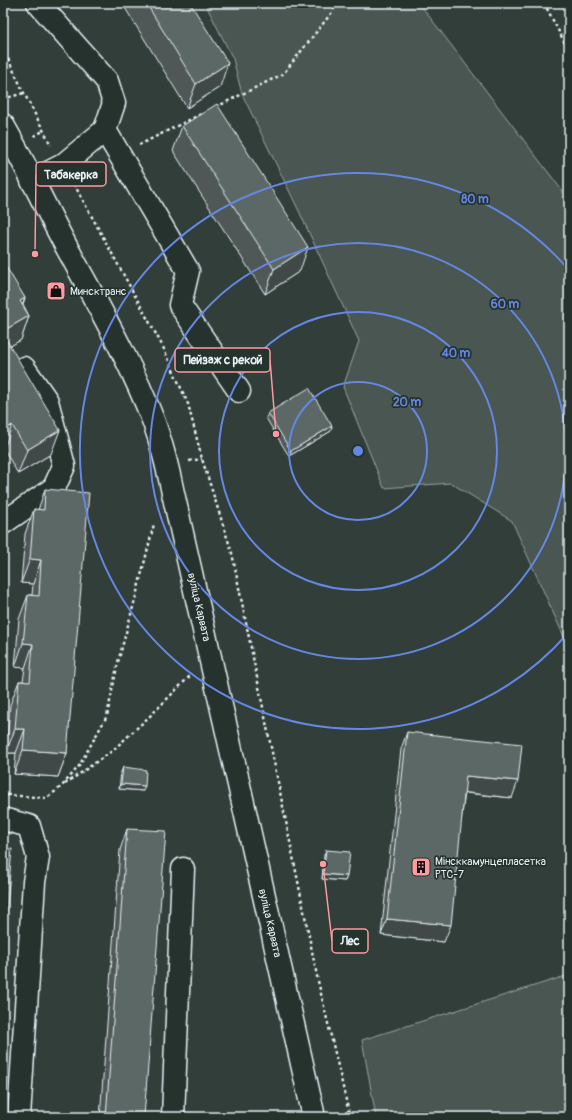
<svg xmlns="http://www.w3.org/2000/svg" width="572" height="1120" font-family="Pangolin,sans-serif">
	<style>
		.green { fill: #495651; stroke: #98a4a4 }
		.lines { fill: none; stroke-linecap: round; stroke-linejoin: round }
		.minor-casing { stroke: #e8f1f8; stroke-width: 25 }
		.path { stroke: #e8f1f8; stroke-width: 2.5; stroke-dasharray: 3 3; stroke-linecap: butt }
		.minor { stroke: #26332d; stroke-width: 22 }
		.wall { fill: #4f5957; stroke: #e8f1f8 }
		.shaded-wall { fill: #404947; stroke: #e8f1f8 }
		.building { fill: #5c6865; stroke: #e8f1f8 }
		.ring { fill: none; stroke: #6487e3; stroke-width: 2 }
		.labels { text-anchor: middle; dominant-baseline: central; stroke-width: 3.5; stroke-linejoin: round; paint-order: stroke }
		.poi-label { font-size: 11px; fill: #e8f1f8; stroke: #26332d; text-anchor: start }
		.street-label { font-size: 11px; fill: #e8f1f8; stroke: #26332d }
		.centre { fill: #6487e3; stroke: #26332d; stroke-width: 2 }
		.ring-label { font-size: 12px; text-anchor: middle; font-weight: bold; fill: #6487e3; stroke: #26332d; stroke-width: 3.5; stroke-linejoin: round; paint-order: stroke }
		.leader { fill: none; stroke: #ff9aa2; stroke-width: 1.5 }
		.callout-dot { fill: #ff9aa2; stroke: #26332d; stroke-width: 1.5 }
		.callout { fill: #26332d; stroke: #ff9aa2; stroke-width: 1.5 }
		.callout-label { font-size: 12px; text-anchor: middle; font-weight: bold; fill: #e8f1f8 }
	</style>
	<rect width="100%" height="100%" fill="#323e39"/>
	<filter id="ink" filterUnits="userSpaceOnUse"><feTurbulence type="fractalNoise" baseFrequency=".025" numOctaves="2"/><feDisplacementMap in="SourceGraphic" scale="8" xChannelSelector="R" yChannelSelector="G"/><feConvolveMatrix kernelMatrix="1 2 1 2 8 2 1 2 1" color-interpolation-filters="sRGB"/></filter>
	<g filter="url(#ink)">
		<!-- green -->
		<g class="green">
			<path d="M205 3H419L561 189 569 218V648L512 521 451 483 384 488 343 387 359 341 299 211 242 94 233 59Z"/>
			<path d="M569 975V1117H376L362 1040Z"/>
		</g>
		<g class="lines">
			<!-- minor casing -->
			<g class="minor-casing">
				<g id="minor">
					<path d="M38 3 107 81 114 103 105 130 188 271 180 305 239 391"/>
					<path d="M3 125C28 168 48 214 72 257 101 311 131 363 153 420 162 444 168 469 173 493L314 1117"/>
					<path d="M32 181 63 165 105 130"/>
					<path d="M3 523 54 488 64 466 47 401 24 368"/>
					<path d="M3 819 29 826 38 857 34 882 19 1117"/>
					<path d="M173 1117 183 869"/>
				</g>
			</g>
			<!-- path -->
			<g class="path">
				<path d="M544 3 569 51"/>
				<path d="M3 48 24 93 51 145"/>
				<path d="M3 99 24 93"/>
				<path d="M216 107 283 74 333 11 336 3"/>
				<path d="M34 136 43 131"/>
				<path d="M139 145 203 113"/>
				<path d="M74 184 163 347 188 404 202 459 232 553 318 981 350 1117"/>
				<path d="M189 461 202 459"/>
				<path d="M65 784 112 751 150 716 190 676"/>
				<path d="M7 795 47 798 62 786 79 766 107 716 118 662 136 596 154 524"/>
			</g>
			<!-- minor -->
			<use href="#minor" class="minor"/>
		</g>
		<!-- wall -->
		<g class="wall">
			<path d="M122 3H190L220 87 187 108Z"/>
			<path d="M182 126 300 271 265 294 173 151Z"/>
			<path d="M3 266 25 298 23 304 29 316 21 340 10 346 51 454 18 474 4 449Z"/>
			<path d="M268 413 331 431 289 456 266 418Z"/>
			<path d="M45 489 67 753 58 777 14 774 16 753H6L10 705 19 681H23L25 668 15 667 19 619 28 595H32L33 584 21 583 25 534 34 509 38 510Z"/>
			<path d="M407 732 512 798 465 793 444 942 381 935 401 749Z"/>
			<path d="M123 767 143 791 119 789 121 772Z"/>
			<path d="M127 829 144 1117H100L120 850Z"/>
			<path d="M326 850 347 876 345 881 322 879 324 855Z"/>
		</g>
		<!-- shaded-wall -->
		<g class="shaded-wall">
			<path d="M228 63 220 87 187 108 196 84Z"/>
			<path d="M308 247 300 271 265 294 274 269Z"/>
			<path d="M25 298 16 323 20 301Z"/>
			<path d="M29 316 21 340 3 350V331Z"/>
			<path d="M12 425 4 449 3 450V431Z"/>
			<path d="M332 426 331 431 289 456 291 451Z"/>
			<path d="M60 430 51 454 18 474 27 450Z"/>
			<path d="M30 559 41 560 33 584 21 583Z"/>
			<path d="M23 643 33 644 25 668 15 667Z"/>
			<path d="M15 729H25L16 753H6Z"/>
			<path d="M23 750 67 753 58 777 14 774Z"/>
			<path d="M466 776 518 781 512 798 460 792Z"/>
			<path d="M121 784 145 786 143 791 119 789Z"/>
			<path d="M323 874 347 876 345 881 322 879Z"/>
			<path d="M387 919 451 925 444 942 381 935Z"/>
		</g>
		<!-- building -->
		<g class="building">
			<path d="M146 3H190L228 63 196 84Z"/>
			<path d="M217 104 308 247 274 269 182 126Z"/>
			<path d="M5 265 25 298 20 301 29 316 3 331V266Z"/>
			<path d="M3 334 60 430 27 450 12 425 3 431Z"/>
			<path d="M309 388 332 426 291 451 268 413Z"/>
			<path d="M45 489 89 493 67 753 23 750 25 729H15L19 681 30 682 33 644 23 643 28 595 39 596 41 560 30 559 34 509 44 510Z"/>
			<path d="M407 732 522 744 518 781 466 776 451 925 387 919Z"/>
			<path d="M123 767 146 770 145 786 121 784Z"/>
			<path d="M127 829 166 831 144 1117H106Z"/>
			<path d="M3 849H12L3 952Z"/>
			<path d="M326 850 350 852 347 876 323 874Z"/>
		</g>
	</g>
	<!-- distance rings -->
	<g class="ring">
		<circle cx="358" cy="451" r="69"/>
		<circle cx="358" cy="451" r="139"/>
		<circle cx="358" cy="451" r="208"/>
		<path d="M568 633A278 278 0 1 1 568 269"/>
	</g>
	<!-- icons -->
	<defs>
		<g id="shop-square" transform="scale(1)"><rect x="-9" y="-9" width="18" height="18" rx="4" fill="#ff9aa2" stroke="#26332d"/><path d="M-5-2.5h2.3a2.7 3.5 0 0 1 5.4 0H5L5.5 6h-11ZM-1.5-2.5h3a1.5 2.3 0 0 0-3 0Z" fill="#111"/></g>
		<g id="building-square" transform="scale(1)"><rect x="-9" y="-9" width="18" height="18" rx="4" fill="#ff9aa2" stroke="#26332d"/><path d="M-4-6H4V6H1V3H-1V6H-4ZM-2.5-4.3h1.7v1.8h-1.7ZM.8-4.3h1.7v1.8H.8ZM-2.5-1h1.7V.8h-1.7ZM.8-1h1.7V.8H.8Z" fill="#111"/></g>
	</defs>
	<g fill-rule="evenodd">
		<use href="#shop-square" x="56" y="291"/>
		<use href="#building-square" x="421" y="867"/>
	</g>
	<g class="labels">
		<!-- poi labels -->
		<g class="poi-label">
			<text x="70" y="291">Минсктранс</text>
			<text x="435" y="861">Мінсккамунцепласетка<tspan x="435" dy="13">РТС-7</tspan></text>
		</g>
		<!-- street labels -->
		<g class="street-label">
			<text transform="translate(199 607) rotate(77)">вуліца Карвата</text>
			<text transform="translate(270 923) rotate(77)">вуліца Карвата</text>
		</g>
	</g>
	<circle cx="358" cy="451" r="6" class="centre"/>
	<g class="ring-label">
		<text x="475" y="203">80 m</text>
		<text x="505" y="308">60 m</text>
		<text x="456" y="357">40 m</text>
		<text x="407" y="406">20 m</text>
	</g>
	<!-- callouts -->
	<path class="leader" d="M35 254L36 174M276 434L270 360M323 864L332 941"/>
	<g class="callout-dot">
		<circle cx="35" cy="254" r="4"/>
		<circle cx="276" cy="434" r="4"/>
		<circle cx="323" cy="864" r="4"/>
	</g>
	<g class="callout">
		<rect x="36" y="162" width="70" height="24" rx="4"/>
		<rect x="175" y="348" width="95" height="24" rx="4"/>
		<rect x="332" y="929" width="36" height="24" rx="4"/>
	</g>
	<g class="callout-label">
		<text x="71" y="179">Табакерка</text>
		<text x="223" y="364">Пейзаж с рекой</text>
		<text x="350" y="945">Лес</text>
	</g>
	<!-- margin -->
	<rect width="572" height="1120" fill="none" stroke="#26332d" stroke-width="16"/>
	<rect x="8" y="8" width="556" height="1104" fill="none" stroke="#e8f1f8" stroke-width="1.5" filter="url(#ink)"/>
</svg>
